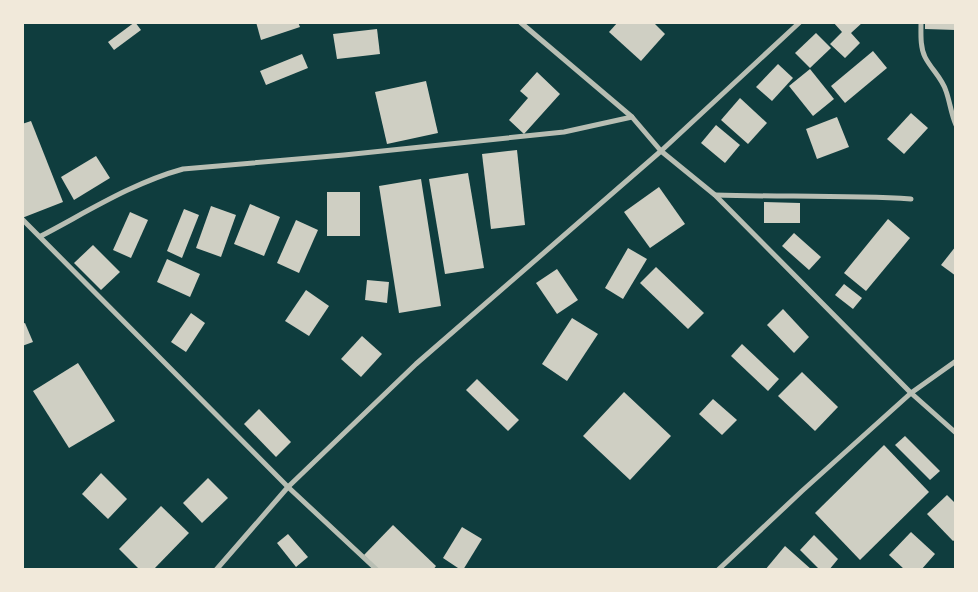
<svg xmlns="http://www.w3.org/2000/svg" width="978" height="592" font-family="'Work Sans',sans-serif">
	<style>
		.building { fill: #cfcfc3 }
		.lines { fill: none; stroke-linecap: round; stroke-linejoin: round }
		.minor { stroke: #b8beb3; stroke-width: 5 }
	</style>
	<rect width="100%" height="100%" fill="#0f3d3e"/>
	<!-- building -->
	<g class="building">
		<path d="M135 22 141 30 114 50 108 42Z"/>
		<path d="M256 22H298L300 27 261 40Z"/>
		<path d="M618 22H653L665 34 641 61 609 32Z"/>
		<path d="M833 22H863L851 33 860 43 845 58 830 44 842 32Z"/>
		<path d="M925 22H956V30L925 29Z"/>
		<path d="M377 29 380 54 337 59 333 34Z"/>
		<path d="M816 33 831 48 810 68 795 53Z"/>
		<path d="M873 51 887 68 845 103 831 86Z"/>
		<path d="M302 54 308 68 266 85 260 71Z"/>
		<path d="M778 64 793 78 772 101 756 87Z"/>
		<path d="M810 69 834 99 813 116 789 86Z"/>
		<path d="M537 72 560 94 524 134 509 120 528 98 520 91Z"/>
		<path d="M426 81 438 133 387 144 375 92Z"/>
		<path d="M740 98 767 123 748 144 721 120Z"/>
		<path d="M911 113 928 128 904 154 887 139Z"/>
		<path d="M837 117 849 147 817 159 806 129Z"/>
		<path d="M31 121 63 202 22 218V124Z"/>
		<path d="M716 125 740 145 725 163 701 143Z"/>
		<path d="M517 150 525 225 491 229 482 154Z"/>
		<path d="M96 156 110 178 74 200 61 177Z"/>
		<path d="M468 173 484 268 445 274 429 179Z"/>
		<path d="M421 179 441 306 399 313 379 186Z"/>
		<path d="M659 187 685 224 650 248 624 212Z"/>
		<rect x="327" y="192" width="33" height="44"/>
		<path d="M764 202 800 203V223H764Z"/>
		<path d="M250 204 280 217 264 256 234 244Z"/>
		<path d="M211 206 236 215 221 257 196 248Z"/>
		<path d="M184 209 199 215 182 258 167 251Z"/>
		<path d="M130 212 148 220 131 258 113 250Z"/>
		<path d="M888 219 910 238 866 291 844 273Z"/>
		<path d="M296 220 318 230 299 273 277 263Z"/>
		<path d="M794 233 821 257 809 270 782 246Z"/>
		<path d="M93 245 120 272 101 290 74 263Z"/>
		<path d="M956 246V276L941 265Z"/>
		<path d="M628 248 647 259 623 299 605 288Z"/>
		<path d="M167 259 200 274 190 297 157 282Z"/>
		<path d="M656 267 704 313 688 329 640 283Z"/>
		<path d="M557 269 578 300 557 314 536 283Z"/>
		<path d="M367 280 389 282 387 303 365 300Z"/>
		<path d="M844 284 862 298 853 309 835 295Z"/>
		<path d="M306 290 329 306 309 336 285 321Z"/>
		<path d="M783 309 809 337 794 353 767 325Z"/>
		<path d="M191 313 205 323 186 352 171 342Z"/>
		<path d="M572 318 598 334 567 381 542 364Z"/>
		<path d="M25 323 33 342 22 346V324Z"/>
		<path d="M362 336 382 354 361 377 341 359Z"/>
		<path d="M742 344 779 379 768 391 731 356Z"/>
		<path d="M78 363 115 421 69 448 33 391Z"/>
		<path d="M802 372 838 407 815 431 778 396Z"/>
		<path d="M477 379 519 420 508 431 466 390Z"/>
		<path d="M624 392 671 436 630 480 583 436Z"/>
		<path d="M713 399 737 420 722 435 699 414Z"/>
		<path d="M259 409 291 442 276 457 244 424Z"/>
		<path d="M905 436 940 471 930 480 895 445Z"/>
		<path d="M884 445 929 492 860 560 815 513Z"/>
		<path d="M101 473 127 499 108 519 82 494Z"/>
		<path d="M208 478 228 498 202 523 183 503Z"/>
		<path d="M947 495 956 504V539L953 541 927 514Z"/>
		<path d="M161 506 189 533 153 570H140L119 549Z"/>
		<path d="M393 525 436 566 433 570H379L364 555Z"/>
		<path d="M462 527 482 539 463 570H461L443 558Z"/>
		<path d="M911 532 935 554 921 570H905L889 555Z"/>
		<path d="M288 534 308 557 296 567 277 543Z"/>
		<path d="M814 535 838 559 829 570H820L800 550Z"/>
		<path d="M785 546 812 570H765Z"/>
	</g>
	<g class="lines">
		<!-- minor -->
		<g class="minor">
			<path d="M520 22 632 117 661 151 715 195 911 393 956 433"/>
			<path d="M921 22C921 34 920 47 925 57 931 69 942 78 946 91 950 102 951 114 956 125"/>
			<path d="M715 195C780 197 846 195 911 199"/>
			<path d="M22 219 288 487 377 570"/>
			<path d="M41 236C87 212 132 183 183 169L344 155 564 132 632 117"/>
			<path d="M216 570 288 487 416 364 661 151 800 22"/>
			<path d="M718 570 802 491 911 393 956 361"/>
		</g>
	</g>
	<!-- border -->
	<rect width="978" height="592" fill="none" stroke="#f1e9da" stroke-width="48"/>
</svg>
